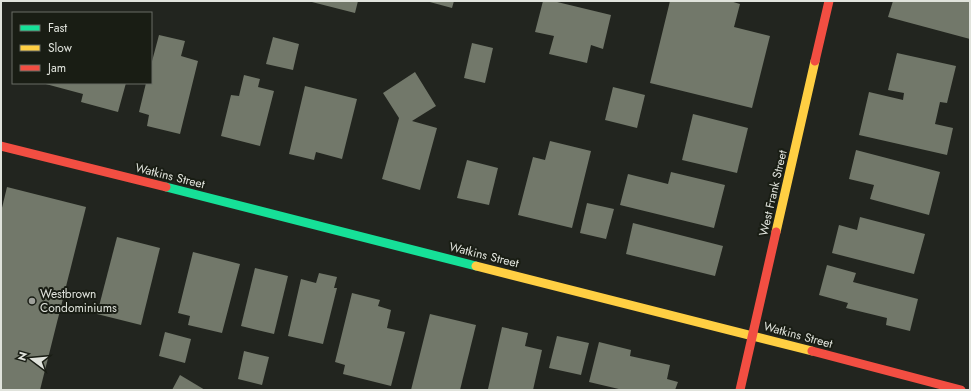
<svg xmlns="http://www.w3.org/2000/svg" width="971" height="391" font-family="Jost,sans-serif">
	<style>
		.building { fill: #72786a }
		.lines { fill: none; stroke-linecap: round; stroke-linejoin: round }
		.fast { stroke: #16e098; stroke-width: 9 }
		.slow { stroke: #ffcf43; stroke-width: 9 }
		.jam { stroke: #f24e42; stroke-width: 9 }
		.poi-dot { fill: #9ea09a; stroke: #191d14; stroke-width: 1.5 }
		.labels { text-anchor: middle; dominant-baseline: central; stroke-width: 4; stroke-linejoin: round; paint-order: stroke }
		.street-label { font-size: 12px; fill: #e0e3dc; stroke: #191d14 }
		.poi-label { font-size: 12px; fill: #e0e3dc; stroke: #191d14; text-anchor: start }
	</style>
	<rect width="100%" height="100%" fill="#22251f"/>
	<!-- building -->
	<g class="building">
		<path d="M308 1H358L355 13Z"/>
		<path d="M426 1H454L452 8Z"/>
		<path d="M543 1H553L611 15 603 49 591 45 587 63 549 54 554 36 535 32Z"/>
		<path d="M670 1H730L740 4 734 27 770 36 752 108 650 83Z"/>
		<path d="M893 1H970V39L888 17Z"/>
		<path d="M159 35 185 41 181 56 198 61 180 134 147 126 149 115 139 112 146 83H151V65Z"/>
		<path d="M273 37 299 44 293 70 266 64Z"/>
		<path d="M472 43 493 48 485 83 464 78Z"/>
		<path d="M897 53 956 66 947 103 940 102 935 124 953 128 947 155 859 135 869 92 903 100 904 93 888 90Z"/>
		<path d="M415 72 436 106 412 121 437 128 420 190 382 179 399 118 383 93Z"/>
		<path d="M244 75 260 79 258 87 274 91 260 146 221 136 231 95 239 96Z"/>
		<path d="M42 83H126L118 112 81 102 83 94Z"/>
		<path d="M305 86 357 99 342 159 316 152 314 160 289 154Z"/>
		<path d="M613 87 645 95 637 128 605 120Z"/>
		<path d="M693 114 748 128 737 173 682 160Z"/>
		<path d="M550 141 591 151 572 228 518 215 533 157 545 160Z"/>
		<path d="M856 150 940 172 929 215 870 199 874 185 849 179Z"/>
		<path d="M467 160 498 168 489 205 457 198Z"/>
		<path d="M671 172 725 185 714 228 620 205 628 174 668 184Z"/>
		<path d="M7 187 86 207 40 390H1V212Z"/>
		<path d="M587 203 614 209 606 239 580 233Z"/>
		<path d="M860 217 925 234 914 274 832 253 839 225 857 230Z"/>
		<path d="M633 223 723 246 715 276 626 254Z"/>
		<path d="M117 237 160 248 141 325 97 314Z"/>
		<path d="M193 252 240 264 222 333 188 325 190 316 178 313Z"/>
		<path d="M827 265 856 273 853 282 918 299 910 331 886 325 887 318 846 308 848 303 819 295Z"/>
		<path d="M255 268 288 276 274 334 241 326Z"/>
		<path d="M319 273 337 277 334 288H337L323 344 288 336 301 279 316 283Z"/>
		<path d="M352 293 380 300 378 306 391 310 387 328 405 332 391 386 343 374 345 365 335 362Z"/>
		<path d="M430 314 476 325 460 390H411Z"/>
		<path d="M502 327 528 333 525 346 542 350 533 390 488 389Z"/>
		<path d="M165 332 191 339 185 363 159 356Z"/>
		<path d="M557 336 589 343 581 375 549 368Z"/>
		<path d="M599 342 631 350 630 356 670 365 667 379 678 382 675 390H623L589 382Z"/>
		<path d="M244 351 269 357 262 385 238 379Z"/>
		<path d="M180 375 205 390H172Z"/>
	</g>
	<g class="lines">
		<!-- fast -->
		<path class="fast" d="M166 187 476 266"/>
		<!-- slow -->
		<g class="slow">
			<path d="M776 232 815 61"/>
			<path d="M476 266 812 351"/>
		</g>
		<!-- jam -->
		<g class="jam">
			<path d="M815 61 829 1"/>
			<path d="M1 146 166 187"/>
			<path d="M812 351 961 390"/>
			<path d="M740 390 776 232"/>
		</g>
	</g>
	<!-- markers -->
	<circle class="poi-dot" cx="32" cy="301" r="4"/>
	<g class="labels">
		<!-- street labels -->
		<g class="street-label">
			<text transform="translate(170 176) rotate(14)">Watkins Street</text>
			<text transform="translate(773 193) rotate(-77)">West Frank Street</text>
			<text transform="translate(484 255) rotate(14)">Watkins Street</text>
			<text transform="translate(798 335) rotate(15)">Watkins Street</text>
		</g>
		<!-- poi labels -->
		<g class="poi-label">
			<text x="40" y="294">Westbrown<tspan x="40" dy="14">Condominiums</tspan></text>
		</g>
	</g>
	<!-- border -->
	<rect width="971" height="391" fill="none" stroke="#e0e3dc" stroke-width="4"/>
	<!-- legend -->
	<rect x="12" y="12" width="140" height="72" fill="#191d14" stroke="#696c64"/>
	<rect x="20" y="25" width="20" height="6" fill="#16e098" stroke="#696c64"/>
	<text x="48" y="32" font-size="12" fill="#e0e3dc">Fast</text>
	<rect x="20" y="45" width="20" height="6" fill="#ffcf43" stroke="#696c64"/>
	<text x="48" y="52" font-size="12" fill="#e0e3dc">Slow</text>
	<rect x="20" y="65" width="20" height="6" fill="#f24e42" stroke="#696c64"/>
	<text x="48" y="72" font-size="12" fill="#e0e3dc">Jam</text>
	<!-- north arrow -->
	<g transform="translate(32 359) rotate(286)" stroke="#191d14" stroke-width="3" paint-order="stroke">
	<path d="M0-3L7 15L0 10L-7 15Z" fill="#e0e3dc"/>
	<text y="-6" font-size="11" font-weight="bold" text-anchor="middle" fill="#e0e3dc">N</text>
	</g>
</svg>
